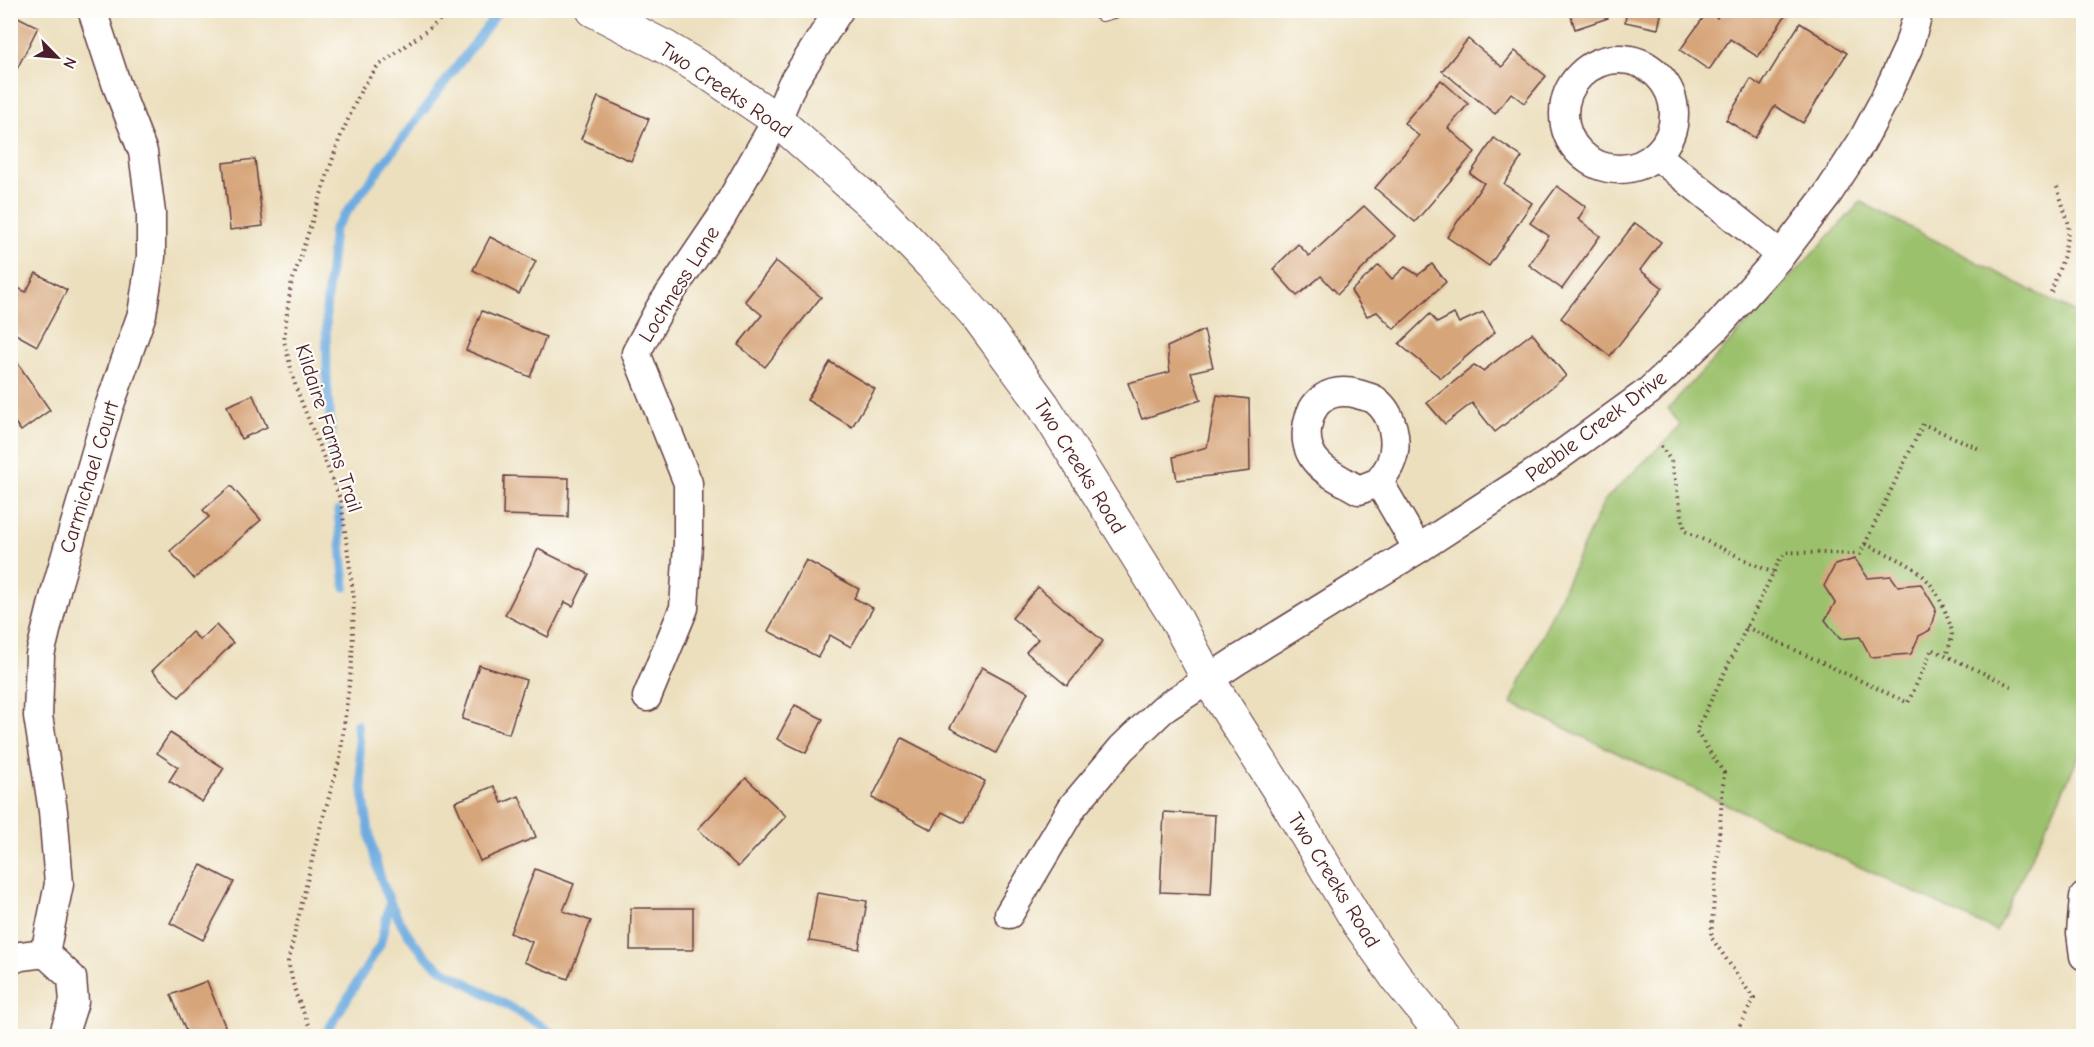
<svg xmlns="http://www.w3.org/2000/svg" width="2094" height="1047" font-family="'Comic Neue',sans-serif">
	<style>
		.green { fill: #9bc16c; stroke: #72704c; stroke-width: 1.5 }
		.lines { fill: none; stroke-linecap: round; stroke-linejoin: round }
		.stream { stroke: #6eace0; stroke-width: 9 }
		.building { fill: #d7a57a }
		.service-casing { stroke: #623c41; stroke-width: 16 }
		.minor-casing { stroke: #623c41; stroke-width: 31 }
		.tertiary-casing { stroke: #623c41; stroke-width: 35 }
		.path { stroke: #623c41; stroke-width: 4; stroke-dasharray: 1.5 4.5; stroke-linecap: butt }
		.service { stroke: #fff; stroke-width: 14 }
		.minor { stroke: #fff; stroke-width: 28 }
		.tertiary { stroke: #fff; stroke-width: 33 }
		.labels { text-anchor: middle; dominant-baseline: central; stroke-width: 4.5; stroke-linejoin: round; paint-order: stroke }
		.street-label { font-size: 21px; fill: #4a1f2b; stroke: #fdfcf7 }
	</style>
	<rect width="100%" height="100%" fill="#fdfcf7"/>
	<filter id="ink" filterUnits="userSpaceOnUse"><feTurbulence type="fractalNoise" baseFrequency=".0167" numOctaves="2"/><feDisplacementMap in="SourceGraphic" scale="12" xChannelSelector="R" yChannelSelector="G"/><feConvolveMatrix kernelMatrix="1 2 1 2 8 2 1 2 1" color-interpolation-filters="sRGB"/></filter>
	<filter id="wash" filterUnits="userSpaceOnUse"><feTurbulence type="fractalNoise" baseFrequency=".008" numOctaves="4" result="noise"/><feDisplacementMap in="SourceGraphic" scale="24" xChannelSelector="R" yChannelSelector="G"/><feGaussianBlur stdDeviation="1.35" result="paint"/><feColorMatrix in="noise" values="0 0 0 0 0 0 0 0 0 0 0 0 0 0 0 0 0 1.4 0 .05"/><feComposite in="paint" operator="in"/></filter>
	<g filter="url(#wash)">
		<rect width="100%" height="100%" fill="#ecdfbe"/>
		<!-- green -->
		<path class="green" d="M1861 202 2083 317V748L1996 931 1511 703 1604 501 1681 426 1668 408Z"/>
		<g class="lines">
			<!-- stream -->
			<g class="stream">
				<path d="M334 468 327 383 326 310 334 229 495 16"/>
				<path d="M338 511 345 587"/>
				<path d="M357 724C364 805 368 902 432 962 441 970 456 976 467 983 497 1000 528 1016 556 1036"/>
				<path d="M325 1035 380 945 390 902"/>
			</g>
		</g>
		<g id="blocks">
			<!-- building -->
			<g class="building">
				<path d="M1569 10H1605L1608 18 1575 29Z"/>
				<path d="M1627 10H1662L1658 29 1625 22Z"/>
				<path d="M1722 10H1789L1758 57 1730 39 1709 70 1680 50 1708 11 1717 18Z"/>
				<path d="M10 13 38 27 10 83Z"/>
				<path d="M1800 23 1847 53 1803 123 1775 106 1755 138 1726 120 1751 79 1761 86Z"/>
				<path d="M1468 39 1502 67 1515 51 1546 76 1524 103 1511 93 1495 114 1442 71Z"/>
				<path d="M1441 80 1468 104 1448 128 1475 152 1415 222 1375 188 1419 136 1404 123Z"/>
				<path d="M598 97 649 119 631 161 581 139Z"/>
				<path d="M1494 138 1522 157 1504 184 1532 203 1489 266 1447 237 1484 183 1470 174Z"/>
				<path d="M255 159 263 226 230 230 223 163Z"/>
				<path d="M1557 186 1586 207 1578 219 1600 236 1562 289 1529 265 1549 236 1530 223Z"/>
				<path d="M1364 206 1395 236 1338 294 1321 276 1297 296 1273 269 1298 244 1309 256Z"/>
				<path d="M1635 223 1661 242 1640 270 1663 288 1610 356 1561 318Z"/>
				<path d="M490 237 536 261 519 294 473 270Z"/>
				<path d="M776 261 821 297 765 367 738 345 762 315 745 301Z"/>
				<path d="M1432 264 1446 282 1394 329 1377 312 1367 316 1351 291 1379 265 1392 279 1405 267 1418 275Z"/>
				<path d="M36 273 67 290 37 346 10 331V284L26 292Z"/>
				<path d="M482 311 546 337 530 377 466 350Z"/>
				<path d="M1483 312 1495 332 1441 378 1399 344 1430 314 1437 323 1454 314 1459 323Z"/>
				<path d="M1204 330 1213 367 1191 372 1201 400 1142 419 1128 383 1170 372 1167 347Z"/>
				<path d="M1532 333 1566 376 1495 432 1472 403 1445 424 1427 403 1474 366 1483 371Z"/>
				<path d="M14 358 50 410 21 431 10 416V361Z"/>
				<path d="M830 362 875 389 852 427 807 400Z"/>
				<path d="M253 395 267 427 241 439 227 406Z"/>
				<path d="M1217 395 1249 399 1250 471 1177 480 1173 457 1207 447Z"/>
				<path d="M504 476 569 478 568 517 503 515Z"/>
				<path d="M231 486 261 520 194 579 170 551 209 517 203 510Z"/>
				<path d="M10 495 16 497 10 508Z"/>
				<path d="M538 549 589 574 573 606 565 602 548 637 505 615Z"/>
				<path d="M1855 559 1868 578 1891 576 1898 586 1921 584 1936 609 1930 630 1919 636 1911 654 1871 657 1860 637 1840 639 1825 620 1835 603 1824 586 1835 565Z"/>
				<path d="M806 560 859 589 854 598 873 608 851 647 830 635 818 657 768 631Z"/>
				<path d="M1038 587 1103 641 1067 686 1026 652 1038 639 1012 618Z"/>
				<path d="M216 625 233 643 179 697 152 671 192 632 200 640Z"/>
				<path d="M479 665 526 680 509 734 462 719Z"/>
				<path d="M982 667 1028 692 996 753 950 728Z"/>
				<path d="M795 705 823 719 806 753 777 739Z"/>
				<path d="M170 733 224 768 202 802 169 781 178 767 157 753Z"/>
				<path d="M902 738 985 781 964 823 942 812 932 830 872 798Z"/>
				<path d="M746 778 786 816 738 867 698 829Z"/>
				<path d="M494 786 502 803 519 796 536 837 480 861 455 802Z"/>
				<path d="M1164 812 1215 815 1211 894 1160 892Z"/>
				<path d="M201 865 234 882 203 940 170 923Z"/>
				<path d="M535 869 574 884 563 911 591 921 568 979 524 962 532 942 510 933Z"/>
				<path d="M817 893 867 901 859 949 809 941Z"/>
				<path d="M631 908H693V950H630Z"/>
				<path d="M207 981 229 1036H188L171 995Z"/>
			</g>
		</g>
	</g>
	<g filter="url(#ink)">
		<use href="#blocks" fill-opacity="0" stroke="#623c41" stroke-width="1.5"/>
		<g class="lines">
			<!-- service casing -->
			<g class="service-casing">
				<path id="service" d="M1096 10 1102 14 1117 10"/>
			</g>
			<!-- minor casing -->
			<g class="minor-casing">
				<g id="minor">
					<circle cx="1619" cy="114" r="55"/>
					<path d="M1656 155 1781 255"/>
					<path d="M1379 482C1383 475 1389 469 1391 462 1399 442 1393 413 1375 400 1371 397 1363 396 1358 394 1330 387 1310 400 1307 429 1303 464 1333 475 1359 490L1379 482 1418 549"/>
					<path d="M647 697 684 608 688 543V483L636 353 660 308 721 218 777 120 792 84 839 10"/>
					<path d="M2084 897 2081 933 2084 956"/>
					<path d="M1009 914 1073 806 1122 748 1163 709 1238 660 1418 549 1547 465 1649 391 1714 330 1781 255 1827 195 1861 143 1884 100 1908 48 1919 10"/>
					<path d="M45 953 59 884 53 811 38 716 40 655 57 586 109 407 142 314 151 257V213L143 152 116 83 92 10"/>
					<path d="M10 960 21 956 45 953 72 978 74 1002 63 1036"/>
				</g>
			</g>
			<!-- tertiary casing -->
			<g class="tertiary-casing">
				<path id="tertiary" d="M593 10 665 47 705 71 777 120 881 212 931 264 978 317 1043 405 1174 615 1208 679 1290 808 1359 924 1399 981 1444 1036"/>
			</g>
			<!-- path -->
			<g class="path">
				<path d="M2051 292 2064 255 2069 225 2057 187"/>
				<path d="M1661 446 1671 461 1685 531 1773 573"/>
				<path d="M1865 544C1906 563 1927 567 1945 611 1954 635 1954 632 1946 656"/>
				<path d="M1746 627 1908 703 1932 649 2011 686"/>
				<path d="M312 1036 311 1030 296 995 288 962 317 839 340 758 352 661 354 599 341 501 296 388 284 341 287 312 291 285 339 140 362 88 377 67 438 22 445 10"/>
				<path d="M1734 1036 1754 999 1711 937 1724 773 1696 731 1780 559 1786 552 1860 554 1923 424 1982 450"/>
			</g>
			<!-- service -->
			<use href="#service" class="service"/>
			<!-- minor -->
			<use href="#minor" class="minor"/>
			<!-- tertiary -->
			<use href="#tertiary" class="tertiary"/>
		</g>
	</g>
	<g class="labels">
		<!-- street labels -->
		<g class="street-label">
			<text transform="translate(726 90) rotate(34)">Two Creeks Road</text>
			<text transform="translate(679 284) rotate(-58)">Lochness Lane</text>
			<text transform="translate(1596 426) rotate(-37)">Pebble Creek Drive</text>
			<text transform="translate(329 428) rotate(72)">Kildaire Farms Trail</text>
			<text transform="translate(1080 466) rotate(58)">Two Creeks Road</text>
			<text transform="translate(89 477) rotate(-73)">Carmichael Court</text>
			<text transform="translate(1334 880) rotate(58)">Two Creeks Road</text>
		</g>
	</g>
	<!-- margin -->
	<rect width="2094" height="1047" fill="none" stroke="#fdfcf7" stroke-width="36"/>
	<!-- north arrow -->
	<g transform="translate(57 57) rotate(115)" stroke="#fdfcf7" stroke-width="4.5" paint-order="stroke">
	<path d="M0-4.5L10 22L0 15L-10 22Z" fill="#4a1f2b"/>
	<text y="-9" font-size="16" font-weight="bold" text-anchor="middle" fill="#4a1f2b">N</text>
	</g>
</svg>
